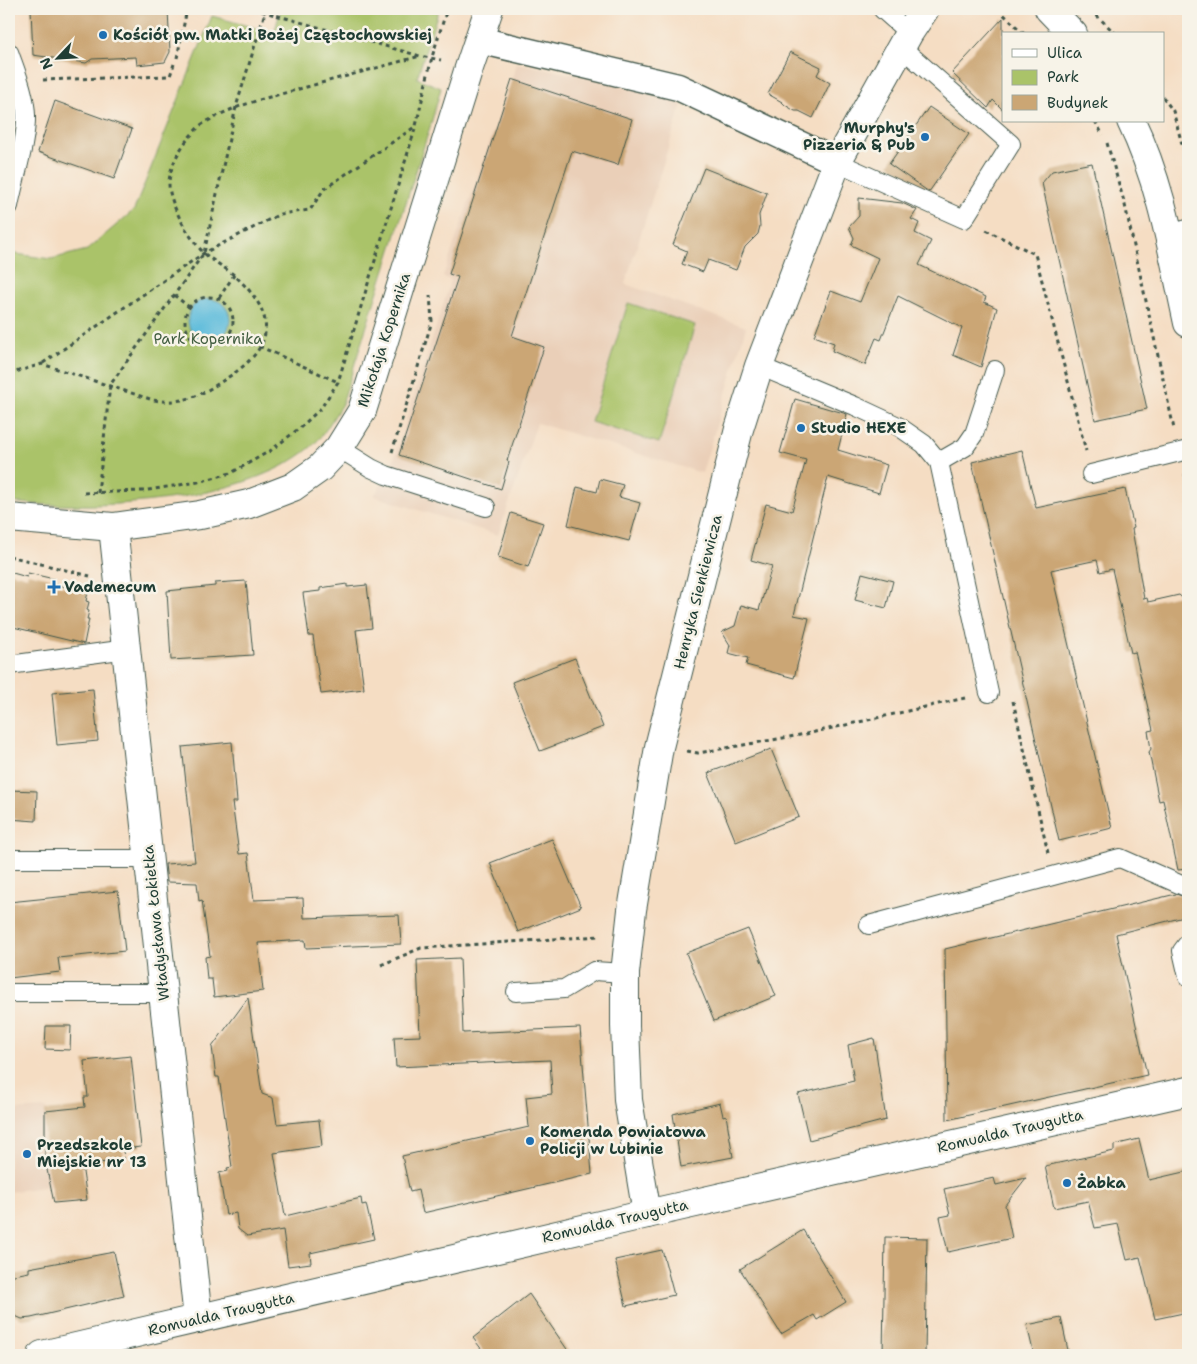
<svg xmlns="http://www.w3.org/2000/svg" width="1197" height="1364" font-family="'Shantell Sans',sans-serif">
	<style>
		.built { fill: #eacfb8 }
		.green { fill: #aac369; stroke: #64804e }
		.water { fill: #5cbbdb; stroke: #3e7c88 }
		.building { fill: #cba674 }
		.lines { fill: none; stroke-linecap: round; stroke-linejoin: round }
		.service-casing { stroke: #3f5549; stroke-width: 20 }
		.pedestrian-casing { stroke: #3f5549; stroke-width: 29 }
		.minor-casing { stroke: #3f5549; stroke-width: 30 }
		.tertiary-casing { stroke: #3f5549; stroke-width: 30 }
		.path { stroke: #3f5549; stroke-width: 3; stroke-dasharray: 4 4; stroke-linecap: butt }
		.service { stroke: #fff; stroke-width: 18 }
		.pedestrian { stroke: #fff; stroke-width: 26 }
		.minor { stroke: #fff; stroke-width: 28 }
		.tertiary { stroke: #fff; stroke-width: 28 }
		.poi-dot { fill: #1f6fb2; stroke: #f7f3e8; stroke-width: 2 }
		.labels { text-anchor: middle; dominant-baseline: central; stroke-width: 5; stroke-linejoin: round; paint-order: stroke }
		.poi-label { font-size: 15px; font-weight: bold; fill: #1f3d34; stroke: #f7f3e8; text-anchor: start }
		.park-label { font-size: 15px; fill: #425e41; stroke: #f7f3e8 }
		.street-label { font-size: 15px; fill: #1f3d34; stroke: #f7f3e8 }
	</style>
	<rect width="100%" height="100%" fill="#f7f3e8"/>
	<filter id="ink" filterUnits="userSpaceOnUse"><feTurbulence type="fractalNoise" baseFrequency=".02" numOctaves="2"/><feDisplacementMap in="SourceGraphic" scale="10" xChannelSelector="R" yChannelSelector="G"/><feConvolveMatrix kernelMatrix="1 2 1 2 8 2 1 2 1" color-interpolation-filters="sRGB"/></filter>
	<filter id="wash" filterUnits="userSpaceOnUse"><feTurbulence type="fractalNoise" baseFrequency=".0096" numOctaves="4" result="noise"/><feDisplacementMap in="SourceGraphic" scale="20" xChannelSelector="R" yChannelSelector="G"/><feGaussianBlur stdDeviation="1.12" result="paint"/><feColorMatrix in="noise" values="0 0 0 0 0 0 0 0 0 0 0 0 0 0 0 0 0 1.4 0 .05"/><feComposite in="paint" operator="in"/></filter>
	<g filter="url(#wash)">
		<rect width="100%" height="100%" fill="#f5ddc3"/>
		<!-- built -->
		<g class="built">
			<path d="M517 63 614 83 682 104 625 284 746 327 702 473 537 423 498 535 374 496 391 468 451 280 443 277Z"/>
			<path d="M46 1108V1168L50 1186 9 1192V1110Z"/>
		</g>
		<!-- green -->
		<g class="green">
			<path d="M281 9H439L417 78 441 88 431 124 342 404C333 418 324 436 311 447 243 504 94 511 9 502V253L51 259 87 250 134 210 212 16 274 33Z"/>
			<path d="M628 303 695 325 659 443 591 422Z"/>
		</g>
		<!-- water -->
		<circle class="water" cx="209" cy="320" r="21"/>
		<g id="blocks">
			<!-- building -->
			<g class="building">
				<path d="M31 9H168L170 52 165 62 137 65 136 57 92 59 86 63 33 55Z"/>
				<path d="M1003 18V110L993 100 988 108 952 73Z"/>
				<path d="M790 52 821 67 817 75 830 83 813 118 799 111H795L785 105 782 102 768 94Z"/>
				<path d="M512 79 632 119 618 165 572 151 512 336 544 347 507 461 509 462 501 489 399 455 458 277 449 274Z"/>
				<path d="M55 101 132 129 114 179 38 152Z"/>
				<path d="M929 107 969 134 929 192 889 164Z"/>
				<path d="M1092 163 1147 409 1095 420 1042 183 1052 171Z"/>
				<path d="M704 168 767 193 759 215 760 226 758 234 745 247 736 270 708 260 703 272 682 264 687 251 673 245Z"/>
				<path d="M859 198 902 203 917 210 911 219 919 223 915 233 931 241 919 265 986 297 984 302 997 308 981 367 953 355 962 328 898 296 881 340 876 338 865 365 832 351 834 343 814 336 831 291 860 302 878 258 851 245 854 238 849 227 859 216Z"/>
				<path d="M795 399 847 414 838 450 887 465 879 493 828 477 794 615 809 618 794 678 746 665 748 658 728 653 730 645 722 632 735 626 741 605 759 610 772 566 751 560 766 504 792 511 806 460 780 453Z"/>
				<path d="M1022 450 1036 508 1125 489 1134 528 1132 529 1144 599 1147 598 1148 602 1179 595 1188 603V869L1178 870 1163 800 1159 801 1149 752 1151 749 1148 731 1153 730 1135 652 1131 653 1112 569 1100 572 1097 560 1051 570 1112 828 1059 841 972 462Z"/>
				<path d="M600 479 623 485 619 497 640 503 629 541 568 525 577 487 597 492Z"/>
				<path d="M511 513 543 523 528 567 498 557Z"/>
				<path d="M9 572 27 577 28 573 54 579 53 584 88 592 86 601 89 602 87 610 89 611 87 619H89L84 644 9 626Z"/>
				<path d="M862 573 893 581 886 608 855 600Z"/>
				<path d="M246 581 253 655 171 660 167 591 215 586V583Z"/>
				<path d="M347 584V587L367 585 372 628 356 630 364 689 321 694 313 636H309L303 593 320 591V588Z"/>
				<path d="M575 658 603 727 540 751 512 682Z"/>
				<path d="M93 689 98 741 57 745 52 693Z"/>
				<path d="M232 742 237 802H232L239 854 248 853 254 900 303 898 304 918 399 915 401 944 306 948 305 940 258 943 263 991 214 997 212 979H207L205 957 210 956 202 900 199 901 197 883 167 882 165 864 195 862 182 747Z"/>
				<path d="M771 749 799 817 736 842 708 773Z"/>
				<path d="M9 790 37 791 36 821 9 819Z"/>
				<path d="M552 839 581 907 518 932 490 863Z"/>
				<path d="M118 891 125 951 58 958 60 972 9 978V902Z"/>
				<path d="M1176 894 1188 898V916L1116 934 1147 1075 947 1120 945 949Z"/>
				<path d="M748 929 776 996 714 1021 686 953Z"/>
				<path d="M460 958 463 1033 580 1028 592 1174 423 1213 418 1190 410 1192 402 1156 529 1127 526 1097 552 1094 550 1060 396 1067 394 1037 420 1036 417 960Z"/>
				<path d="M248 998 262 1094 273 1098 277 1124 319 1120 322 1146 274 1153 285 1216 361 1198 362 1205 366 1204 374 1239 310 1253 311 1263 288 1266 283 1230 247 1236 238 1229 236 1213 226 1215 219 1173 228 1171 227 1168 232 1167 219 1077H216L212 1047Z"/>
				<path d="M46 1026H71L70 1050 45 1049Z"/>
				<path d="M874 1038 886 1120 809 1140 798 1094 854 1081 848 1045Z"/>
				<path d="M131 1056 141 1147 123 1149 124 1160 82 1165 87 1200 54 1203 45 1160V1111L85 1107 84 1097H88L84 1061Z"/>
				<path d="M720 1103 723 1116 726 1115 733 1157 681 1167 673 1114Z"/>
				<path d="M1139 1139 1149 1180 1188 1171V1312L1155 1319 1140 1257 1127 1260 1118 1224 1095 1228 1088 1201 1054 1208 1045 1166 1114 1151V1145Z"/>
				<path d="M994 1178 996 1185 1026 1178 1005 1205 1012 1238 948 1252 940 1217 950 1215 944 1189Z"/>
				<path d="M803 1230 846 1302 817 1320 814 1315 781 1334 740 1269Z"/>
				<path d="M885 1237 927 1238 925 1355H883Z"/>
				<path d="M662 1250 674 1295 626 1306 615 1260Z"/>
				<path d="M114 1252 124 1296 31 1318 22 1319 13 1315 9 1308V1276L29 1272V1268Z"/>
				<path d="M529 1294 571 1355H486L473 1338Z"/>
				<path d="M1061 1318 1069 1355H1034L1027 1325Z"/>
			</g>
		</g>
	</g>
	<g filter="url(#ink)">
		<use href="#blocks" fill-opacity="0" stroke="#3f5549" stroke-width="1"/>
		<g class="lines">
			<!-- service casing -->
			<g class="service-casing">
				<g id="service">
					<path d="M882 9 909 33"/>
					<path d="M9 52C16 72 25 93 26 115 27 140 14 180 9 206"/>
					<path d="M837 162 964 219 1011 144 901 47"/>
					<path d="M759 366 855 406 898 426 924 444 939 462 989 693"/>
					<path d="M339 448 371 468 386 475 486 507"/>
					<path d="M939 462 965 447 974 434 995 370"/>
					<path d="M1091 474 1188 450"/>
					<path d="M9 665 127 649"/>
					<path d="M9 859H149"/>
					<path d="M869 925 1120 858 1188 888"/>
					<path d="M1188 943 1182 951 1188 977"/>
					<path d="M516 992 564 989 594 971 625 973"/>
					<path d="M9 993H163"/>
				</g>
			</g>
			<!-- pedestrian casing -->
			<g class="pedestrian-casing">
				<path id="pedestrian" d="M479 40 678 87 837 162"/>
			</g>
			<!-- minor casing -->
			<g class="minor-casing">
				<g id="minor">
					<path d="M1170 239 1188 234"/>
					<path d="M9 518 113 527 200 515 249 504 293 487 320 468 339 448 362 411 469 68 489 9"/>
					<path d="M113 527 198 1319"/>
					<path d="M647 1214 628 1100 625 1026V973L632 910 659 747 739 429 759 366 837 162 909 33 925 9"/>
					<path d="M42 1355 647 1214 1188 1091"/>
				</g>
			</g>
			<!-- tertiary casing -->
			<g class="tertiary-casing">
				<g id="tertiary">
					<path d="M1049 9 1073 34"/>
					<path d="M1131 121C1162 185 1173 255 1188 323"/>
				</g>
			</g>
			<!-- path -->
			<g class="path">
				<path d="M254 9 420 56 441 60"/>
				<path d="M998 9 1024 34"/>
				<path d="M266 11 273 9"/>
				<path d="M1096 15 1116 34"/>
				<path d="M177 58 187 9"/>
				<path d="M43 80 170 76 174 64"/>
				<path d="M1163 97 1173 111 1188 166"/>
				<path d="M1095 121 1103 135"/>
				<path d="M1107 143 1125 205 1174 429"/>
				<path d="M986 230 1035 254 1086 451"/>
				<path d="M174 295 189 307"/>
				<circle cx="209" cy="321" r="24"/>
				<path d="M219 298 234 275"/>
				<path d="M230 333 338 382"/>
				<path d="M43 363 204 253 280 214 310 210 324 189 416 126"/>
				<path d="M9 374 42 364 153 400C186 405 203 394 230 376 277 345 276 313 235 276 226 268 214 262 205 254 190 240 169 204 169 184 169 173 174 161 179 152 185 142 192 133 201 125 205 122 212 119 217 116 241 104 266 98 292 91 335 79 377 68 420 56"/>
				<path d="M392 452 432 321 430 295"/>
				<path d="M1185 474 1188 490"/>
				<path d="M84 493 142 491 198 482 231 473 270 451 301 427 321 408 338 382 416 126 432 57 447 9"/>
				<path d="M98 493 110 385 204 253 236 107 266 9"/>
				<path d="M9 556 90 576"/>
				<path d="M1013 701 1048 853"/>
				<path d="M687 751 698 753 806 734 965 698"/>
				<path d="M381 965 421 948 599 936"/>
			</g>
			<!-- service -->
			<use href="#service" class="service"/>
			<!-- pedestrian -->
			<use href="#pedestrian" class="pedestrian"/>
			<!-- minor -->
			<use href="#minor" class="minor"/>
			<!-- tertiary -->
			<use href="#tertiary" class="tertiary"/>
		</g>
	</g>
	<!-- markers -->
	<g class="poi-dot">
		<circle cx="103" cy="35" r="5"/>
		<circle cx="925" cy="137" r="5"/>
		<circle cx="801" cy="428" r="5"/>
		<path d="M51.5 579.5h5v5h5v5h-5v5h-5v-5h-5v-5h5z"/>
		<circle cx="530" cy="1141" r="5"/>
		<circle cx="27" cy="1154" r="5"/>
		<circle cx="1067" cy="1183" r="5"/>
	</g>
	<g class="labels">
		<!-- poi labels -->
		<g class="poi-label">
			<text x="113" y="35">Kościół pw. Matki Bożej Częstochowskiej</text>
			<text x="915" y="128" text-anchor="end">Murphy's<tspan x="915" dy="17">Pizzeria &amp; Pub</tspan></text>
			<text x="811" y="428">Studio HEXE</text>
			<text x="64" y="587">Vademecum</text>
			<text x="540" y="1132">Komenda Powiatowa<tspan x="540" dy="17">Policji w Lubinie</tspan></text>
			<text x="37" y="1145">Przedszkole<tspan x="37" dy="17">Miejskie nr 13</tspan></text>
			<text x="1077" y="1183">Żabka</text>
		</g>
		<!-- park labels -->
		<g class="park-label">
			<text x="208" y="339">Park Kopernika</text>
		</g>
		<!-- street labels -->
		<g class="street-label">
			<text transform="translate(384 340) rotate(-72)">Mikołaja Kopernika</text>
			<text transform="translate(698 592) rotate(-76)">Henryka Sienkiewicza</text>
			<text transform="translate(156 923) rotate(-96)">Władysława Łokietka</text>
			<text transform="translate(1010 1131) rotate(-13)">Romualda Traugutta</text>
			<text transform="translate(615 1221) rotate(-13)">Romualda Traugutta</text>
			<text transform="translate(221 1314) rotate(-13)">Romualda Traugutta</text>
		</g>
	</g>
	<!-- margin -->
	<rect width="1197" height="1364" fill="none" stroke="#f7f3e8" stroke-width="30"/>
	<!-- legend -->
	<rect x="1002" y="32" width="162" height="90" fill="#f7f3e8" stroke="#a1aaa0"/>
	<rect x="1012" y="49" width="25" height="8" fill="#ffffff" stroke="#a1aaa0"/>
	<text x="1047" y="58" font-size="15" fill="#1f3d34">Ulica</text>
	<rect x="1012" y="70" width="25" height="15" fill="#aac369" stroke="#a1aaa0"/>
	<text x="1047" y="82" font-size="15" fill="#1f3d34">Park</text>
	<rect x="1012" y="95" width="25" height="15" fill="#cba674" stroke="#a1aaa0"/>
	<text x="1047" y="108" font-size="15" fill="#1f3d34">Budynek</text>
	<!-- north arrow -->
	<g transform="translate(58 58) rotate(245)" stroke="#f7f3e8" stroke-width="4" paint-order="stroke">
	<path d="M0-4L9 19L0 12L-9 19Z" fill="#1f3d34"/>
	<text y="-8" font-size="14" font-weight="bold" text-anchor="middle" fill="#1f3d34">N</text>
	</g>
</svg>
